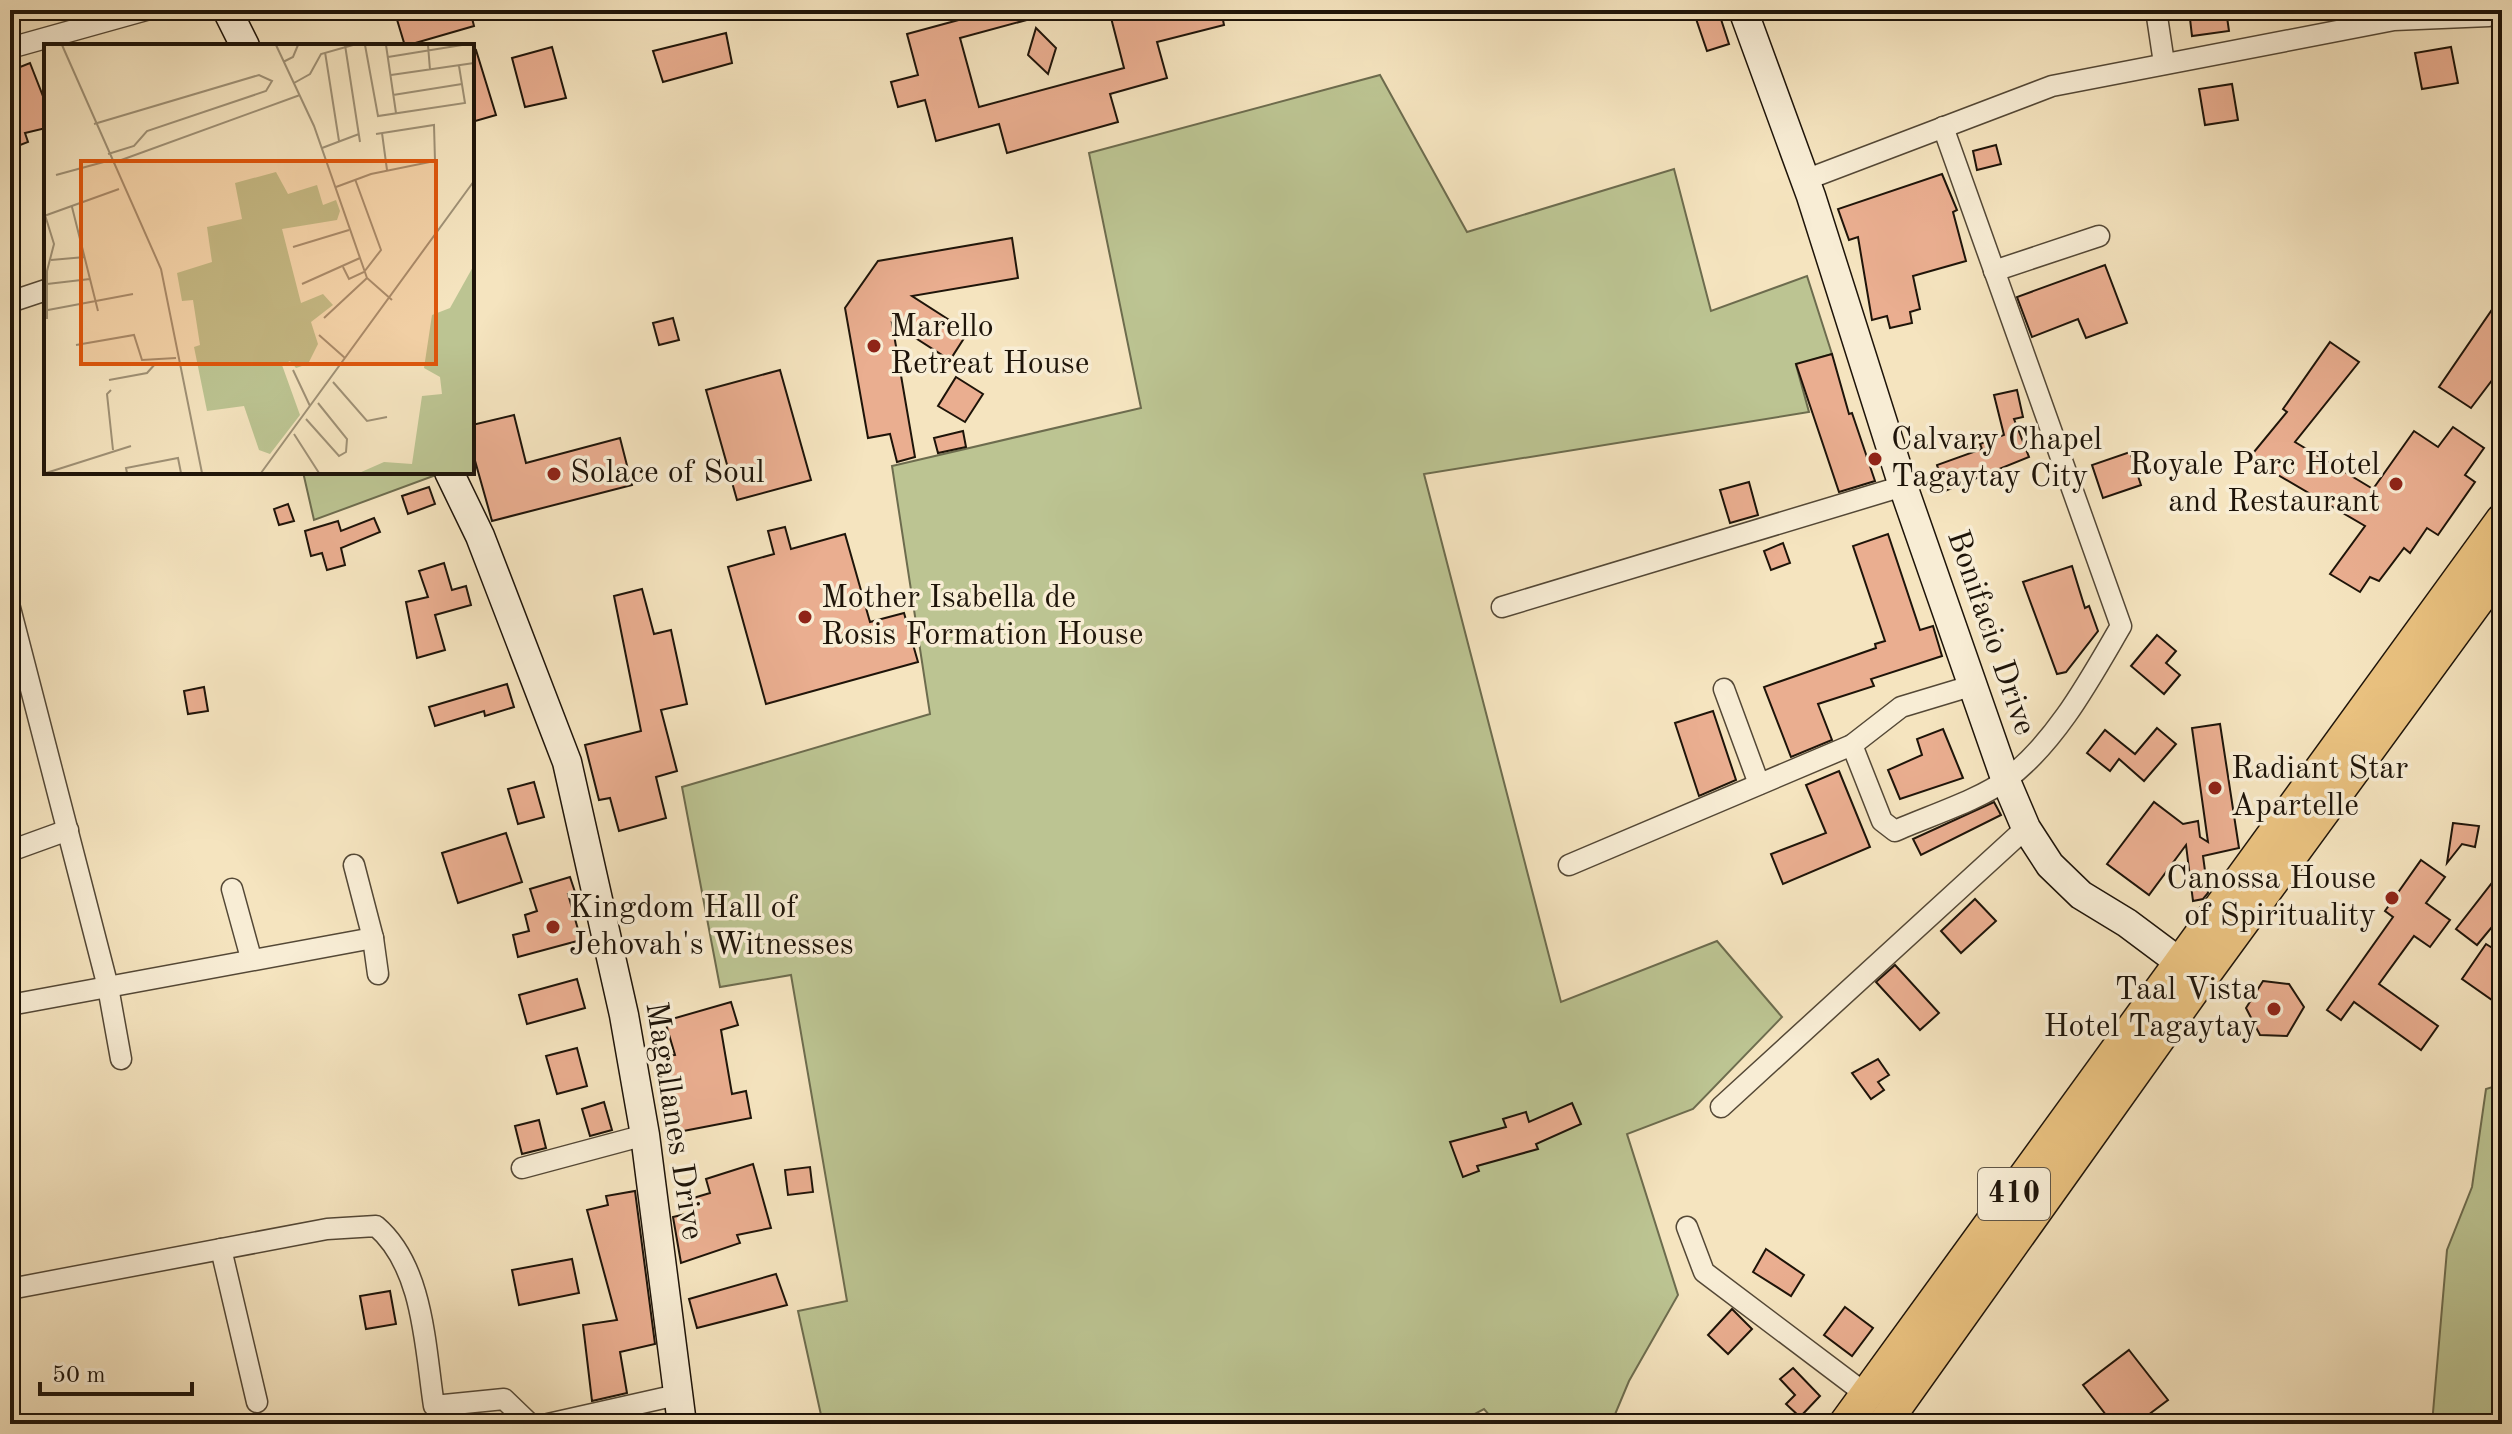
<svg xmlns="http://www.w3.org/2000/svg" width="2512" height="1434" font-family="'Old Standard TT',serif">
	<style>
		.green { fill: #bcc492; stroke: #6d6c4e; stroke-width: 2 }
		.building { fill: #eaae90; stroke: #1e1409; stroke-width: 2 }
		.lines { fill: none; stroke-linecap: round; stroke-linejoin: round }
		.street-casing { stroke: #544836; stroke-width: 23 }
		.secondary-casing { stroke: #1e1409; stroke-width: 31 }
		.primary-casing { stroke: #1e1409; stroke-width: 35 }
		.street { stroke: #f8edd5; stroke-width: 20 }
		.secondary { stroke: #f8edd5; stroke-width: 28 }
		.primary { stroke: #eac280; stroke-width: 32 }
		.poi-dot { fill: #8f2418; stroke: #f8edd5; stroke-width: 3 }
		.labels { text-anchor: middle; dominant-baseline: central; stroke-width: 7; stroke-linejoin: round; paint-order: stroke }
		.shield { fill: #f8edd5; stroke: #5f5546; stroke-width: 2 }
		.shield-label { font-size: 30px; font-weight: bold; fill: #1e1409 }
		.poi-label { font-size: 32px; fill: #1e1409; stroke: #f8edd5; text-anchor: start }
		.street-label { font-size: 32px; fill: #1e1409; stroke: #f8edd5 }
		.inset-road { fill: none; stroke: #9f9176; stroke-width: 2 }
		.view { fill: #de560c; fill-opacity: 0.15; stroke: #de560c; stroke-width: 4 }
		.inset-edge { fill: none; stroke: #1e1409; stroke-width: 4 }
	</style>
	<rect width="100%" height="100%" fill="#f5e4bf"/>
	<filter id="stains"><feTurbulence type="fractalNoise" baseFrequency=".0025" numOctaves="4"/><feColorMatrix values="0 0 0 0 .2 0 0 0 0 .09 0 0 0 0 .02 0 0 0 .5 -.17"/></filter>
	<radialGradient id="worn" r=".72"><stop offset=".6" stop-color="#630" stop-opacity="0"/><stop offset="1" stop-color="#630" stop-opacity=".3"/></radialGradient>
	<!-- green -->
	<g class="green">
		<path d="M1380 75 1467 232 1674 169 1711 311 1807 276 1832 354 1796 365 1809 412 1424 474 1561 1002 1717 941 1782 1017 1693 1109 1627 1134 1678 1295 1629 1381 1611 1424H1497L1484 1409 1456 1424H823L798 1311 847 1301 791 975 720 987 682 787 930 714 892 466 1141 408 1089 153Z"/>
		<path d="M303 472H434L436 475 314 520Z"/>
		<path d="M2502 1084V1424H2432L2447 1250 2472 1187 2486 1089Z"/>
	</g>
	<!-- building -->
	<g class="building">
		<path d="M407 10H470L474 26 405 46 395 13Z"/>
		<path d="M964 10H1044L1045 15 960 38 979 107 1124 68 1109 10H1221L1224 25 1157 42 1167 78 1110 94 1118 122 1007 153 999 124 936 141 925 100 898 107 891 82 918 75 907 34 966 18Z"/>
		<path d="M1693 10H1718L1729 44 1707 51Z"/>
		<path d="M2189 10H2226L2229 31 2192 36Z"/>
		<path d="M1036 28 1056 48 1048 74 1028 55Z"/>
		<path d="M726 33 732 63 663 82 653 51Z"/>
		<path d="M552 47 566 98 525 107 512 58Z"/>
		<path d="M2451 47 2458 83 2422 89 2415 53Z"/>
		<path d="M476 50 496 115 472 122V51Z"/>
		<path d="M30 63 46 104V128L25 133 28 142 10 149V71Z"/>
		<path d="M2232 84 2238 120 2205 125 2199 89Z"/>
		<path d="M1996 145 2001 164 1977 170 1973 151Z"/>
		<path d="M1942 174 1957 210 1953 212 1966 261 1913 276 1920 309 1910 312 1912 323 1890 328 1887 316 1872 320 1858 237 1849 240 1838 209Z"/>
		<path d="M1012 238 1018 278 912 296 968 332 950 360 892 323 915 457 897 462 890 434 868 438 845 308 878 261Z"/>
		<path d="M2105 265 2127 323 2086 338 2078 319 2032 337 2017 297Z"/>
		<path d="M2502 295V367L2471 408 2439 387Z"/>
		<path d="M673 318 679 340 659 345 653 323Z"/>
		<path d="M2330 342 2359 362 2295 442 2373 489 2414 431 2438 447 2453 427 2484 448 2465 475 2475 482 2438 535 2427 528 2410 553 2404 548 2379 581 2370 577 2360 592 2330 574 2365 526 2249 458 2287 412 2283 409Z"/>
		<path d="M1832 354 1849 414 1852 413 1875 481 1839 492 1796 364Z"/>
		<path d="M780 370 811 480 737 500 706 390Z"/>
		<path d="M956 377 983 394 965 422 938 406Z"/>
		<path d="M2017 390 2023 417 2014 419 2029 457 1945 491 1937 465 1982 449 1980 444 2004 435 1994 395Z"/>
		<path d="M514 415 526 463 620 438 632 485 492 521 472 450V425Z"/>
		<path d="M963 431 966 447 938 453 934 438Z"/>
		<path d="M2130 452 2141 485 2103 498 2092 465Z"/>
		<path d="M1749 482 1758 515 1730 523 1720 490Z"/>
		<path d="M429 487 435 504 408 514 402 496Z"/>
		<path d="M288 504 294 521 279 525 274 509Z"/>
		<path d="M374 518 380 532 341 548 345 565 327 570 322 553 311 556 305 531 338 521 341 531Z"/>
		<path d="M785 527 791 549 845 534 870 622 904 613 918 662 766 704 728 567 774 554 768 531Z"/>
		<path d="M1888 534 1920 630 1933 626 1942 656 1871 679 1874 686 1818 704 1832 740 1791 757 1764 687 1876 648 1875 644 1885 641 1853 546Z"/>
		<path d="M1783 543 1790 563 1771 570 1764 551Z"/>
		<path d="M444 563 452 590 466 586 471 605 435 615 445 650 417 658 406 602 428 597 419 571Z"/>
		<path d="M2072 566 2085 608 2089 606 2098 631 2066 672 2057 674 2023 582Z"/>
		<path d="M642 589 654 634 671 630 687 704 661 710 677 771 656 777 666 818 619 831 610 798 599 800 585 745 641 731 614 596Z"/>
		<path d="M2157 635 2176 651 2166 663 2180 675 2164 694 2131 666Z"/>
		<path d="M507 684 514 707 485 716 484 711 435 726 429 707Z"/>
		<path d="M204 687 208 711 188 714 184 691Z"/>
		<path d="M1713 711 1736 780 1699 796 1675 723Z"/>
		<path d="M2220 724 2239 848 2203 856 2208 893 2203 899 2193 901 2186 845 2149 895 2107 864 2154 802 2183 824 2198 821 2200 837 2208 842 2192 728Z"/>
		<path d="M2157 728 2176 744 2144 781 2119 759 2110 771 2087 753 2105 730 2135 754Z"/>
		<path d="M1943 729 1963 778 1900 799 1888 770 1922 755 1917 739Z"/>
		<path d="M1839 771 1870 847 1783 884 1771 854 1826 833 1806 785Z"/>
		<path d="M534 782 544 817 518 824 508 789Z"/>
		<path d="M1994 802 2001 815 1921 855 1913 839Z"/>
		<path d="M2453 823 2479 826 2475 847 2462 844 2447 863Z"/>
		<path d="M506 833 522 882 458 903 442 853Z"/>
		<path d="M2421 860 2445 877 2426 903 2450 920 2430 947 2414 936 2379 984 2438 1026 2421 1050 2354 1002 2341 1020 2327 1010 2393 917 2385 911Z"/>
		<path d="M2502 870V915L2477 945 2456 929Z"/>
		<path d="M570 877 575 892 568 894 581 940 518 957 513 935 529 931 525 915 537 911 530 889Z"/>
		<path d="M1975 899 1996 921 1961 953 1941 931Z"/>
		<path d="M2486 944 2502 954V1007L2462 979Z"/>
		<path d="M1895 965 1939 1013 1920 1030 1876 982Z"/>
		<path d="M577 979 585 1008 527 1024 519 995Z"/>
		<path d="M2263 981 2289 984 2304 1007 2287 1036 2260 1035 2246 1008Z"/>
		<path d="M731 1002 738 1025 721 1030 732 1094 746 1091 751 1118 678 1132 671 1098 661 1099 655 1058 675 1055 665 1021Z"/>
		<path d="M577 1048 587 1086 557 1094 546 1056Z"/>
		<path d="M1878 1059 1889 1075 1878 1082 1884 1090 1871 1099 1852 1073Z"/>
		<path d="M604 1102 612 1130 590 1136 582 1109Z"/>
		<path d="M1572 1103 1581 1124 1536 1144 1538 1149 1477 1166 1479 1171 1463 1177 1450 1142 1506 1127 1503 1119 1526 1112 1529 1122Z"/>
		<path d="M539 1120 546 1148 522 1154 515 1126Z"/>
		<path d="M753 1164 771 1228 737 1235 740 1243 681 1263 673 1217 694 1212 690 1199 710 1193 706 1179Z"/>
		<path d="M810 1167 813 1192 788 1195 785 1170Z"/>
		<path d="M635 1191 655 1344 620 1352 627 1393 592 1401 583 1325 617 1320 587 1210 608 1205 606 1196Z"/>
		<path d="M1766 1249 1804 1275 1791 1296 1753 1272Z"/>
		<path d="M572 1259 579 1293 519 1305 512 1270Z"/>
		<path d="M776 1274 787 1305 697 1328 689 1299Z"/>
		<path d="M390 1291 396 1324 366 1329 360 1296Z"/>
		<path d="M1845 1307 1873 1328 1852 1356 1824 1335Z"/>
		<path d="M1732 1309 1752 1329 1728 1354 1708 1335Z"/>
		<path d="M2129 1350 2168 1400 2136 1424H2113L2083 1385Z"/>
		<path d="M1793 1368 1820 1396 1800 1417 1786 1404 1795 1395 1780 1379Z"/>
	</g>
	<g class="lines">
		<!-- street casing -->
		<g class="street-casing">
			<g id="street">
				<path d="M2156 10 2164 63"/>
				<path d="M10 48 146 10"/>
				<path d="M1805 180 2052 86 2394 20 2489 16 2495 10"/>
				<path d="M1994 271 2099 236"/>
				<path d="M10 302 46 290"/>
				<path d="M1502 607 1903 486"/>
				<path d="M10 608 108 987 121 1059"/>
				<path d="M1724 689 1759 784"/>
				<path d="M1852 745 1882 821 1895 831C1926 817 1982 799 2007 779 2057 741 2090 679 2121 626L1943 127"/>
				<path d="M10 851 68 830"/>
				<path d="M354 865 373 938 378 974"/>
				<path d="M1569 865 1852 745 1901 707 1974 685"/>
				<path d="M232 889 251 958"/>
				<path d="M10 1005 373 938"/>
				<path d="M1721 1107 2026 828"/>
				<path d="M522 1168 645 1135"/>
				<path d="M1687 1227 1704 1272 1867 1395"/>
				<path d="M221 1249 257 1402"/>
				<path d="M10 1289 327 1229 376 1226C424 1267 425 1348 434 1406L504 1399 530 1424"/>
				<path d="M548 1424 677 1395"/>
			</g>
		</g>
		<!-- secondary casing -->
		<g class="secondary-casing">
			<g id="secondary">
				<path d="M227 10 245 46"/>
				<path d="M1743 10 1811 196 1903 486 2006 781 2026 828 2050 865 2081 895 2127 923 2198 976"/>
				<path d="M449 472 480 536 567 762 624 1015 645 1135 682 1424"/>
			</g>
		</g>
		<!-- primary casing -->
		<g class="primary-casing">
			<g id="primary">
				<path d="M1845 1424 2502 520"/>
				<path d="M1884 1424 2201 979 2502 567"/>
			</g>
		</g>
		<!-- street -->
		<use href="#street" class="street"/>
		<!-- secondary -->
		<use href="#secondary" class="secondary"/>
		<!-- primary -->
		<use href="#primary" class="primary"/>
	</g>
	<!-- markers -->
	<g class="poi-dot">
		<circle cx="874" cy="346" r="8"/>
		<circle cx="1875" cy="459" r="8"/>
		<circle cx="554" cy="474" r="8"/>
		<circle cx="2396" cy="484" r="8"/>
		<circle cx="805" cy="617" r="8"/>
		<circle cx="2215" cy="788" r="8"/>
		<circle cx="2392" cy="898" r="8"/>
		<circle cx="553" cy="927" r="8"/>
		<circle cx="2274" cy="1009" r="8"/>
	</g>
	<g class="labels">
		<!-- shield labels -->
		<rect class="shield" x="1978" y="1168" width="72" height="52" rx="6"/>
		<g class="shield-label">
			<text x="2014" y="1194">410</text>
		</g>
		<!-- poi labels -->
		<g class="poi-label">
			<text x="890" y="328">Marello<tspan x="890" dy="37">Retreat House</tspan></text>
			<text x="1891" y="441">Calvary Chapel<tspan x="1891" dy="37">Tagaytay City</tspan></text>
			<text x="2380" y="466" text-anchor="end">Royale Parc Hotel<tspan x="2380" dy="37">and Restaurant</tspan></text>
			<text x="570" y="474">Solace of Soul</text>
			<text x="821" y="599">Mother Isabella de<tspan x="821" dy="37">Rosis Formation House</tspan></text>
			<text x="2231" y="770">Radiant Star<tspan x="2231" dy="37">Apartelle</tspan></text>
			<text x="2376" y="880" text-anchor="end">Canossa House<tspan x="2376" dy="37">of Spirituality</tspan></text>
			<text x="569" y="909">Kingdom Hall of<tspan x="569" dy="37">Jehovah's Witnesses</tspan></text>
			<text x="2258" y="991" text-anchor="end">Taal Vista<tspan x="2258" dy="37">Hotel Tagaytay</tspan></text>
		</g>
		<!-- street labels -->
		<g class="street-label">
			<text transform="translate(1990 633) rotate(71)">Bonifacio Drive</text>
			<text transform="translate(673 1121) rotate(81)">Magallanes Drive</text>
		</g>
	</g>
	<!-- overview -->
	<g transform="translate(44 44)">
		<rect width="430" height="430" fill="#f5e4bf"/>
		<path d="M232 128 244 150 273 141 279 161 292 156 296 167 293 176 238 185 257 259 279 250 289 261 267 278 274 300 264 320 252 324 246 317 238 321 256 371 226 410 215 406 200 362 163 367 150 303 156 301 149 256 138 257 133 229 168 218 163 183 198 175 191 139ZM430 221V429H315L340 418 368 420 378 352 398 350 396 333 380 324 388 271 406 264Z" fill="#bcc492"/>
		<path class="inset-road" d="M18 1 117 225 158 429M232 1 270 82 323 234 348 256M301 1 316 98M321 1 334 72 421 59 415 22M342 1 352 69M384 1 386 26M281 8 295 97M344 13 418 1M239 18 249 13 254 1M347 31 430 19M250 39 266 30 277 10 309 1M349 51 418 40M50 80 215 31 228 37 222 47 103 87 90 102 64 110M338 89 343 126M278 104 315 90M69 119 256 51M12 131 67 116M292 143 327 130 391 117 390 81 332 90M28 163 54 267M1 171 10 200 3 227V275M0 172 75 145M249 203 305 186M7 216 41 213M299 223 305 235 320 228 337 206 311 135M3 240 46 235M258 240 316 214M4 266 89 250M280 274 323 234M275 291 301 314M32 301 90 291 98 316 132 314M249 326 266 362M65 336 103 329 112 319M289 338 323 377 343 373M67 346 63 350 69 406M262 375 295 412 302 408 303 395 274 359M250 390 275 429M2 429 87 402M83 429 82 424 134 414 137 429M217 429 430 137"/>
		<path class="view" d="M37 117H392V320H37Z"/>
		<rect width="430" height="430" class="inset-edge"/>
	</g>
	<!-- margin -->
	<rect width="2512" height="1434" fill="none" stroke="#f5e4bf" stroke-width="40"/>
	<rect x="12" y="12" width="2488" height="1410" fill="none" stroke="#1e1409" stroke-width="4"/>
	<rect x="20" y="20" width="2472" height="1394" fill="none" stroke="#1e1409" stroke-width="2"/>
	<!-- scale -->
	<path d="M40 1382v12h152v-12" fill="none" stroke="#1e1409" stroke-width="4"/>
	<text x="52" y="1382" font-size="24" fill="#1e1409" stroke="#f8edd5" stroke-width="6" paint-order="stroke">50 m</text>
	<rect width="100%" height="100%" filter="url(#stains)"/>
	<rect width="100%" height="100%" fill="url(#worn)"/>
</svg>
